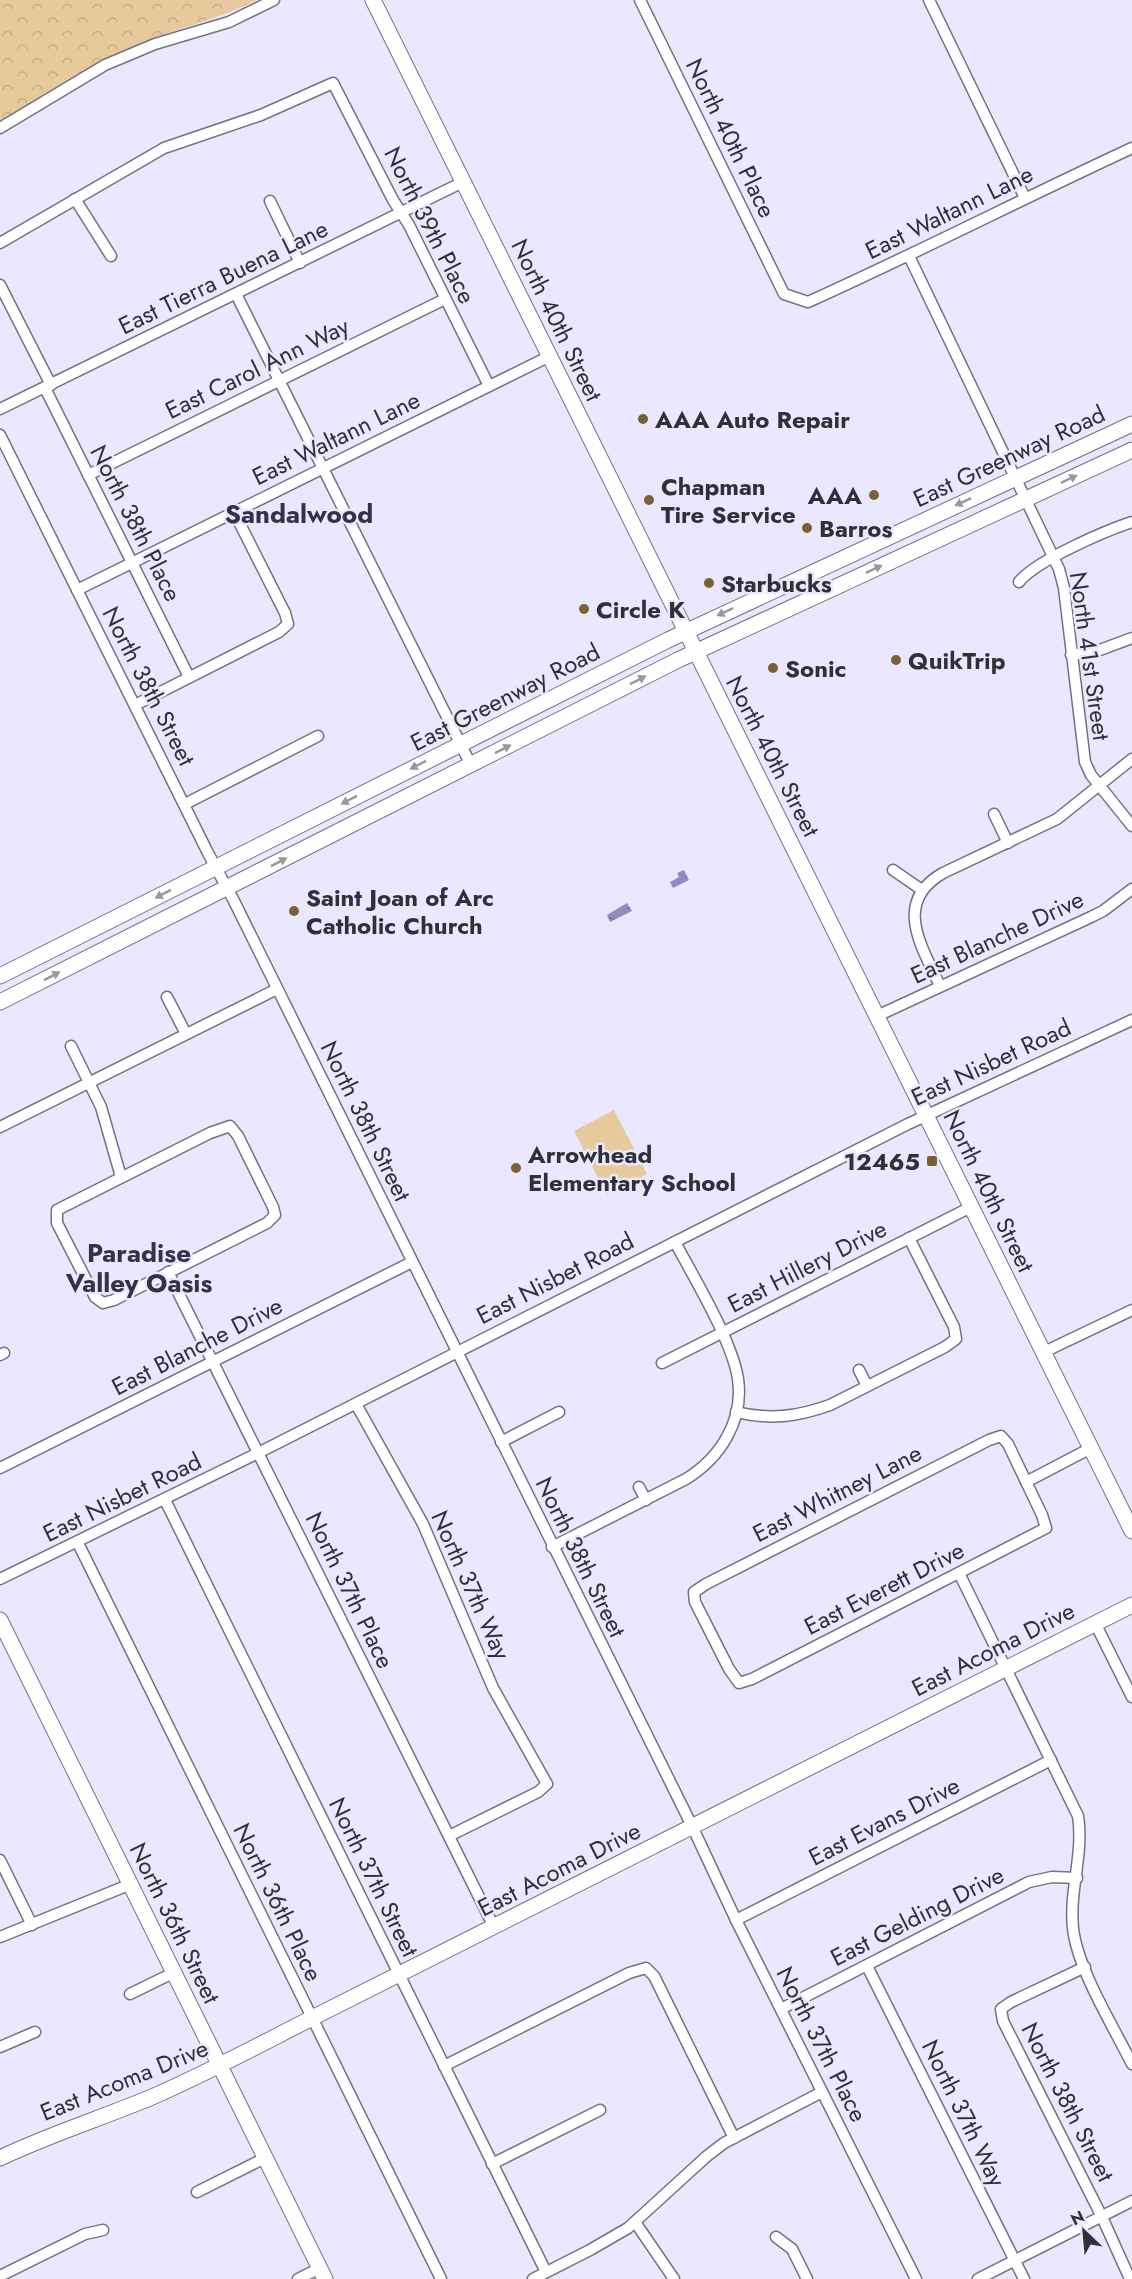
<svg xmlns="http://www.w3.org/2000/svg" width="1132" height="2279" font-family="Jost,sans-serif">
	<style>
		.park { fill: url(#park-crowns) }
		.garden { fill: #e6ca9b }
		.water { fill: url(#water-ripples) }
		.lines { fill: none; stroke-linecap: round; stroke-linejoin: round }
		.street-casing { stroke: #737185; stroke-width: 13 }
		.secondary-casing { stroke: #737185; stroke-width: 17 }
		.street { stroke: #fff; stroke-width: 10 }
		.secondary { stroke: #fff; stroke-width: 15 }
		.oneway { fill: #98989c }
		.poi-dot { fill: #7a6032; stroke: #eae8ff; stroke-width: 2 }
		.labels { text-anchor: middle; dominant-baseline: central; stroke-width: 5; stroke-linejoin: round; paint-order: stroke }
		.street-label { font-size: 24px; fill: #313039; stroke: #eae8ff }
		.poi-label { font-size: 24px; font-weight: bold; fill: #313039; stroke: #eae8ff; text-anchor: start }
		.neighbourhood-label { font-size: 26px; font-weight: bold; fill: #343244; stroke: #eae8ff }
	</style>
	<defs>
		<pattern id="park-crowns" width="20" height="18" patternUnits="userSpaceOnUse" patternTransform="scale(1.5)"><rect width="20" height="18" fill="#e6ca9b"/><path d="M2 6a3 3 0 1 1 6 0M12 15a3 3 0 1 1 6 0" fill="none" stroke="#c6ae86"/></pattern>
		<pattern id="water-ripples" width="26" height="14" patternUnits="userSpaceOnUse" patternTransform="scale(1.5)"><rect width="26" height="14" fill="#938cc0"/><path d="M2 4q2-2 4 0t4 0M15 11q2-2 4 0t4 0" fill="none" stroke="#79739d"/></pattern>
	</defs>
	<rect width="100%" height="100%" fill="#eae8ff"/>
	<!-- park -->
	<path class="park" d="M0 0H257C219 19 177 28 137 45 88 65 45 94 0 121Z"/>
	<!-- garden -->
	<path class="garden" d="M614 1110 647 1174 607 1195 574 1131Z"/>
	<!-- water -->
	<g class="water">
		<path d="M684 870 689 880 673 888 670 882 679 877 677 873Z"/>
		<path d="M627 903 632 911 610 922 607 915Z"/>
	</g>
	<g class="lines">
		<!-- street casing -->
		<g class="street-casing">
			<g id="street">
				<path d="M640 0 784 294 808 302C917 253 1024 198 1132 148"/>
				<path d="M929 0 1025 198"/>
				<path d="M0 128 105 65 155 44 229 22 274 0"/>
				<path d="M75 199 111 256"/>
				<path d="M270 201 300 263"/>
				<path d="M0 243 164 148 261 115 333 83 393 200 409 225 489 386"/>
				<path d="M909 256 1059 569 1064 588 1085 762 1091 775 1132 826"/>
				<path d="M0 285 51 385"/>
				<path d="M236 294 471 765"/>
				<path d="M45 388 189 677"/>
				<path d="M0 409 463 182"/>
				<path d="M0 435 208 853 234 901 692 1826 736 1920 916 2279"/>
				<path d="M88 475 445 299"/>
				<path d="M1019 582C1035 561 1105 531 1132 522"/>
				<path d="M77 590 550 356"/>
				<path d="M1071 655 1097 651 1132 638"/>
				<path d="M135 705 279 632 288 624 285 613 234 512"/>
				<path d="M185 804 318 736"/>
				<path d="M994 814 1008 843"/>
				<path d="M893 870 922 890"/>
				<path d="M940 986C922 947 892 902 943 873L1057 819 1132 759"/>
				<path d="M167 997 186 1034"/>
				<path d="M877 1016 1091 917 1103 911 1132 889"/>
				<path d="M71 1046 101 1107 121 1177"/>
				<path d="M230 1126 238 1136 273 1207 275 1215 267 1223 114 1300 103 1303 95 1297 57 1223V1210L210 1133Z"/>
				<path d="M0 1127 277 989"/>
				<path d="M168 1272 494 1927"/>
				<path d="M1044 1352 1132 1310"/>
				<path d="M0 1355 4 1353"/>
				<path d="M662 1363 971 1207"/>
				<path d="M859 1370 867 1386"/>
				<path d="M356 1404 423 1524 493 1688 547 1784 538 1792 449 1836"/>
				<path d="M736 1412C769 1420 797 1417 830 1405L945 1347 956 1339 954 1327 909 1238"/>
				<path d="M1001 1436 1008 1444 1042 1515 1046 1528 752 1679 739 1683 729 1669 695 1602 694 1592 706 1584 989 1440Z"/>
				<path d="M501 1442 559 1412"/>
				<path d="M0 1468 412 1262"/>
				<path d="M1026 1482 1091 1448"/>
				<path d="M639 1487 646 1500"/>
				<path d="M165 1500 546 2272"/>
				<path d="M78 1543 441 2279"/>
				<path d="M552 1547 686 1479C720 1458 744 1421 738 1379 732 1340 694 1278 675 1242"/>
				<path d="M959 1573 1078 1816C1084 1854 1069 1890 1073 1928 1077 1968 1113 2026 1132 2064"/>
				<path d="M0 1579 258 1453 908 1124 1132 1020"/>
				<path d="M1095 1623 1132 1697"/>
				<path d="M0 1860 32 1925"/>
				<path d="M736 1920 1051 1760"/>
				<path d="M0 1937 131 1884"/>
				<path d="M867 1966 1024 2279"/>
				<path d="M1085 1967 1011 2002 1001 2009 1003 2021 1102 2217 1130 2279"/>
				<path d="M130 1994 175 1972"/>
				<path d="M781 2009 1029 1882 1052 1877 1077 1878"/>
				<path d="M0 2047 35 2032"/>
				<path d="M444 2066 629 1973 646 1968 654 1976 734 2138"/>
				<path d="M492 2164 600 2110"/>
				<path d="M197 2192 265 2158"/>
				<path d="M635 2222 674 2279"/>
				<path d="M776 2237 792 2249 807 2279"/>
				<path d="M0 2276 85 2234 103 2230"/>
				<path d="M298 2279 320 2268"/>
				<path d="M533 2279 590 2250 628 2228 707 2156 724 2143 822 2092"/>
				<path d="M978 2279 1132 2201"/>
			</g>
		</g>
		<!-- secondary casing -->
		<g class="secondary-casing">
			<g id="secondary">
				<path d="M373 0 1132 1531"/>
				<path d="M0 976 668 640 1132 424"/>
				<path d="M0 1002 678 660 1132 450"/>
				<path d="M0 1620 325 2279"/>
				<path d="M0 2158C50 2134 102 2118 152 2097 207 2073 259 2045 312 2018L1132 1605"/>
			</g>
		</g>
		<!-- street -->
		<use href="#street" class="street"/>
		<!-- secondary -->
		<use href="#secondary" class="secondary"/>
	</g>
	<!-- one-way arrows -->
	<defs><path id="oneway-solid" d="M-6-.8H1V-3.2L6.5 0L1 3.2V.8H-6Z" transform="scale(1.5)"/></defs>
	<g class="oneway">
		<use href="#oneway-solid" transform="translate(1069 479) rotate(-25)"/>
		<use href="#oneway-solid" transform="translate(963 502) rotate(155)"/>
		<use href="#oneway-solid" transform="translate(874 569) rotate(-25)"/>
		<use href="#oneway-solid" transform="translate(725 612) rotate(155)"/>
		<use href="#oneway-solid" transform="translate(638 680) rotate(-27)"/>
		<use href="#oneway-solid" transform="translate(503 749) rotate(-27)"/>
		<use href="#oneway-solid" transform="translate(418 765) rotate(153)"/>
		<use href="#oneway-solid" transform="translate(349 800) rotate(153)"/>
		<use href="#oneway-solid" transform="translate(279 862) rotate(-27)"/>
		<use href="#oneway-solid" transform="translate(163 894) rotate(153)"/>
		<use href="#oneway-solid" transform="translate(52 976) rotate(-27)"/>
	</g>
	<!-- markers -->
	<g class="poi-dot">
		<circle cx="643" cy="419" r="6"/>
		<circle cx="874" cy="495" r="6"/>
		<circle cx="649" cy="500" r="6"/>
		<circle cx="807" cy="528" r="6"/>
		<circle cx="709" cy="583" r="6"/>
		<circle cx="584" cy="609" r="6"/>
		<circle cx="896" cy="660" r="6"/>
		<circle cx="773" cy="668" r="6"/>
		<circle cx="294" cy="911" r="6"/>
		<rect x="926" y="1155" width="12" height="12" rx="3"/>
		<circle cx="516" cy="1168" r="6"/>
	</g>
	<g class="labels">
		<!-- street labels -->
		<g class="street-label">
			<text transform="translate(731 138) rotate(64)">North 40th Place</text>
			<text transform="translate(949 212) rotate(-26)">East Waltann Lane</text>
			<text transform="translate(430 225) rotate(63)">North 39th Place</text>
			<text transform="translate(223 277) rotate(-26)">East Tierra Buena Lane</text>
			<text transform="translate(557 320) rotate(64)">North 40th Street</text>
			<text transform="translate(257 368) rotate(-26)">East Carol Ann Way</text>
			<text transform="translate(336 438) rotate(-26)">East Waltann Lane</text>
			<text transform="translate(1009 456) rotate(-25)">East Greenway Road</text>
			<text transform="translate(136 523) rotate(63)">North 38th Place</text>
			<text transform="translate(1090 656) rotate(82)">North 41st Street</text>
			<text transform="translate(149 686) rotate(63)">North 38th Street</text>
			<text transform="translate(505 697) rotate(-27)">East Greenway Road</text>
			<text transform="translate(773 756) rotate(63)">North 40th Street</text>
			<text transform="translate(997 937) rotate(-25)">East Blanche Drive</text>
			<text transform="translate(991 1062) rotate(-25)">East Nisbet Road</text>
			<text transform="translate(366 1121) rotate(64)">North 38th Street</text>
			<text transform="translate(989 1191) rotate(64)">North 40th Street</text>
			<text transform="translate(807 1266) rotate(-27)">East Hillery Drive</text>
			<text transform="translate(555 1278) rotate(-27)">East Nisbet Road</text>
			<text transform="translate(197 1346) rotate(-27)">East Blanche Drive</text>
			<text transform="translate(837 1493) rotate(-27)">East Whitney Lane</text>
			<text transform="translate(122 1497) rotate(-26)">East Nisbet Road</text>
			<text transform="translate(581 1557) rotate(64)">North 38th Street</text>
			<text transform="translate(471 1585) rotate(66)">North 37th Way</text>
			<text transform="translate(884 1588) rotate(-27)">East Everett Drive</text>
			<text transform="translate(350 1590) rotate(64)">North 37th Place</text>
			<text transform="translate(993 1649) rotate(-27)">East Acoma Drive</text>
			<text transform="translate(884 1821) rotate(-27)">East Evans Drive</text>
			<text transform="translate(559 1869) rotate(-27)">East Acoma Drive</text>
			<text transform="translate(374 1877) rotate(64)">North 37th Street</text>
			<text transform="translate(278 1902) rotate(64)">North 36th Place</text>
			<text transform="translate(917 1916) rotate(-27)">East Gelding Drive</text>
			<text transform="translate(175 1923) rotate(64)">North 36th Street</text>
			<text transform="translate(822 2044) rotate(63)">North 37th Place</text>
			<text transform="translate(124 2080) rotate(-22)">East Acoma Drive</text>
			<text transform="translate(1068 2102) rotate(63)">North 38th Street</text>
			<text transform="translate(964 2113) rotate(64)">North 37th Way</text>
		</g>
		<!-- poi labels -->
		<g class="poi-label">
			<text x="655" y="419">AAA Auto Repair</text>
			<text x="661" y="486">Chapman<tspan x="661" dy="28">Tire Service</tspan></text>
			<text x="862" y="495" text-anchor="end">AAA</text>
			<text x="819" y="528">Barros</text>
			<text x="721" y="583">Starbucks</text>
			<text x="596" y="609">Circle K</text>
			<text x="908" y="660">QuikTrip</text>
			<text x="785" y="668">Sonic</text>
			<text x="306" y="897">Saint Joan of Arc<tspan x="306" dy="28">Catholic Church</tspan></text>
			<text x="528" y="1154">Arrowhead<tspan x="528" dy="28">Elementary School</tspan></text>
			<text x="920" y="1161" text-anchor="end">12465</text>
		</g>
		<!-- neighbourhood labels -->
		<g class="neighbourhood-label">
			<text x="299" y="514">Sandalwood</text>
			<text x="139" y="1253">Paradise<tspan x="139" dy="30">Valley Oasis</tspan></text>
		</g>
	</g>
	<!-- north arrow -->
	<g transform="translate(1084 2231) rotate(334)" stroke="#eae8ff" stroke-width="4.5" paint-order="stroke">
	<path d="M0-4.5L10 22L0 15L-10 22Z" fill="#313039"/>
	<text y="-9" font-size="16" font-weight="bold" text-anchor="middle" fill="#313039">N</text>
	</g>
</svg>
